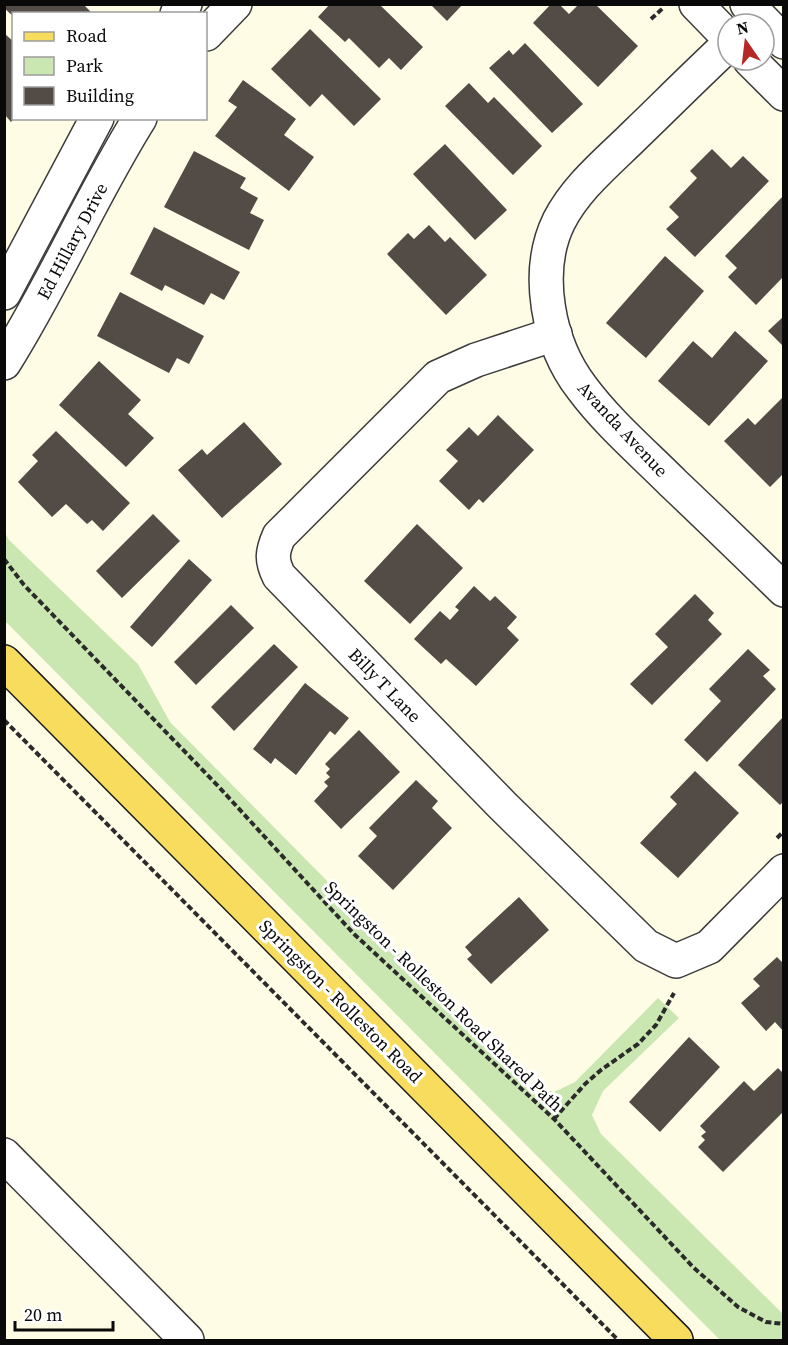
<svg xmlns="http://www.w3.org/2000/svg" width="788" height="1345" font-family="'Source Serif 4',serif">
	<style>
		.green { fill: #cae7b2 }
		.building { fill: #524b46 }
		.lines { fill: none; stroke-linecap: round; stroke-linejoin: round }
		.minor-casing { stroke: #3c3c3c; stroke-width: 36 }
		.major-casing { stroke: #1a1a1a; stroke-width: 36 }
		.path { stroke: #2b2b2b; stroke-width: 4; stroke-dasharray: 6 3; stroke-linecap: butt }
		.minor { stroke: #fff; stroke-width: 33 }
		.major { stroke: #f7dc5e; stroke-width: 33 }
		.labels { text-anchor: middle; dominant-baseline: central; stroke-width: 6; stroke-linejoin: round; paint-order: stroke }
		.street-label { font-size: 18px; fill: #090909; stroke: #fff }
	</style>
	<rect width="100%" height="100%" fill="#fffce6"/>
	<!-- green -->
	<path class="green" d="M4 531 9 540 138 664 170 722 529 1085 554 1092 575 1082 658 998 679 1018 603 1091 592 1115 601 1134 783 1314V1340H720L5 621Z"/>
	<!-- building -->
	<g class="building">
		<path d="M330 4H379L423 47 401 70 389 58 379 68 349 38 345 42 318 17Z"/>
		<path d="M430 4H463L447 21Z"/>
		<path d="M551 4H559L569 14 579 4H595L638 46 598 87 533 23Z"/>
		<path d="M4 5H84L93 14H14V17L4 8Z"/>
		<path d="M310 29 381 99 354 126 322 94 310 107 271 69Z"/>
		<path d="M5 34 14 42V119L11 122 5 115Z"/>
		<path d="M525 43 583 104 552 133 489 68 509 50 513 55Z"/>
		<path d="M243 80 296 119 284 135 314 157 289 191 215 136 237 107 228 101Z"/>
		<path d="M469 83 488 103 494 97 542 146 513 175 445 106Z"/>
		<path d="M445 144 507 210 475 240 413 174Z"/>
		<path d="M712 149 731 168 743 156 769 181 695 257 666 229 679 217 669 207 697 178 690 171Z"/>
		<path d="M194 151 246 178 240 188 258 198 250 213 264 220 249 250 164 207Z"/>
		<path d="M784 195V276L756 305 728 277 737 268 725 256Z"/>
		<path d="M429 225 445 242 450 237 487 275 446 315 387 254 408 233 414 239Z"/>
		<path d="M154 227 240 272 224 300 211 293 204 305 165 285 162 291 130 274Z"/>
		<path d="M665 256 704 291 646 358 606 323Z"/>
		<path d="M120 292 204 336 189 364 177 358 169 373 97 336Z"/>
		<path d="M784 316V347L768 331Z"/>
		<path d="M735 331 768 361 709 426 658 381 693 341 712 358Z"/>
		<path d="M99 361 141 400 128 414 154 438 126 467 59 405Z"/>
		<path d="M784 396V473L770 487 724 441 748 418 755 425Z"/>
		<path d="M498 415 534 450 483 503 479 499 469 510 439 481 458 461 446 450 469 427 478 436Z"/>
		<path d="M244 422 282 464 222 518 178 470 202 449 207 455Z"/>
		<path d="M56 431 130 503 103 531 92 520 87 524 66 504 52 517 18 482 38 461 32 455Z"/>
		<path d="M153 514 180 541 122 598 96 571Z"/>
		<path d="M417 524 463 568 410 624 364 581Z"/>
		<path d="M189 559 212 580 152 647 130 627Z"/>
		<path d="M474 586 490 601 495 596 517 617 507 628 519 640 476 686 446 659 441 664 414 639 440 611 450 620 459 610 455 607Z"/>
		<path d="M695 594 714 613 708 620 722 634 652 705 630 684 668 647 655 634Z"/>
		<path d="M231 605 254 628 196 685 174 662Z"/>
		<path d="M274 644 298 667 234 731 211 707Z"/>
		<path d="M748 649 770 670 763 676 776 689 707 762 684 740 721 701 709 689Z"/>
		<path d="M305 683 349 718 335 735 330 731 296 775 275 758 271 764 253 749Z"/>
		<path d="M784 716V801L780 805 738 765Z"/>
		<path d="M359 730 400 772 341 829 314 801 328 786 324 782 330 777 326 773 330 769 325 764Z"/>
		<path d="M695 771 739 813 678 878 640 843 677 804 670 797Z"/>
		<path d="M416 780 438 801 432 808 452 828 393 890 358 856 377 836 369 828Z"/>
		<path d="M519 897 549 930 491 984 467 959 472 955 465 947Z"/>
		<path d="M777 957 784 964V1032L775 1022 766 1031 741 1003 760 986 753 979Z"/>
		<path d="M689 1037 720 1067 660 1132 629 1102Z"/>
		<path d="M778 1068 784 1074V1111L723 1172 698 1147 705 1140 701 1136 706 1132 700 1126 744 1081 754 1091Z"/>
	</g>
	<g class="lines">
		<!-- minor casing -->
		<g class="minor-casing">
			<g id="minor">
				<path d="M696 4 728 37"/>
				<path d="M747 4 784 42"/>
				<path d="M177 14 185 4"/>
				<path d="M206 34 235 4"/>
				<path d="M728 45C697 74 667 104 637 133 609 161 577 186 559 221 534 272 548 344 582 388 608 423 642 452 673 483 710 518 747 554 784 590"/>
				<path d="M750 60 784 94"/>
				<path d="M4 293 97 118"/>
				<path d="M555 334 476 360 438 377 279 536C272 552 271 560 279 576L502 805 646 946 676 961 709 947 784 871"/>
				<path d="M4 363C54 284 90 198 140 118"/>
				<path d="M4 1155 187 1340"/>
			</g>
		</g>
		<!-- major casing -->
		<g class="major-casing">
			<path id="major" d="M4 662 676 1340"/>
		</g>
		<!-- path -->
		<g class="path">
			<path d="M651 19 663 8"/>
			<path d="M4 559 24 585 218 786 354 934 554 1119 693 1267 738 1307 766 1322 784 1324"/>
			<path d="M4 720 618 1340"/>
			<path d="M777 838 784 831"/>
			<path d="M554 1119 585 1084 601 1070 638 1044 656 1025 674 993"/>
		</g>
		<!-- minor -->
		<use href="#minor" class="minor"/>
		<!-- major -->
		<use href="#major" class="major"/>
	</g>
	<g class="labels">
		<!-- street labels -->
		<g class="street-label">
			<text transform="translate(72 241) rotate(-62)">Ed Hillary Drive</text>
			<text transform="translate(623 429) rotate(47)">Avanda Avenue</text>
			<text transform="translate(385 685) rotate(46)">Billy T Lane</text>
			<text transform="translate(444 996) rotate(44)">Springston - Rolleston Road Shared Path</text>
			<text transform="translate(341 1001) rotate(45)">Springston - Rolleston Road</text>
		</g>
	</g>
	<!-- border -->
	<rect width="788" height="1345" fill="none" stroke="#090909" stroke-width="12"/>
	<!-- legend -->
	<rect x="12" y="12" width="195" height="108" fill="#ffffff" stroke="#9d9d9d" stroke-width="1.5"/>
	<rect x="24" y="32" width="30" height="9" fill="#f7dc5e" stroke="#9d9d9d" stroke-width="1.5"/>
	<text x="66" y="42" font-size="18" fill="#090909">Road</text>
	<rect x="24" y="57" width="30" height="18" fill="#cae7b2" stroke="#9d9d9d" stroke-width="1.5"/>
	<text x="66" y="72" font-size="18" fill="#090909">Park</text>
	<rect x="24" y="87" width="30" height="18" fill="#524b46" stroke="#9d9d9d" stroke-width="1.5"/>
	<text x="66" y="102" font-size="18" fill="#090909">Building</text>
	<!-- north arrow -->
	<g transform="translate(746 42) rotate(346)"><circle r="28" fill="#ffffff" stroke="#9d9d9d" stroke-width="1.5"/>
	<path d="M0-4.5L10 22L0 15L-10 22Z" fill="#b62825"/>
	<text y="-9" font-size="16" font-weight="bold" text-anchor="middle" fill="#090909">N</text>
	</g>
	<!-- scale -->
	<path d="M15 1321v9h98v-9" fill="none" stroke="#090909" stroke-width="3"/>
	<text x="24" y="1321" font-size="18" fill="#090909" stroke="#ffffff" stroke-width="4.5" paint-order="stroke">20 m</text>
</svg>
